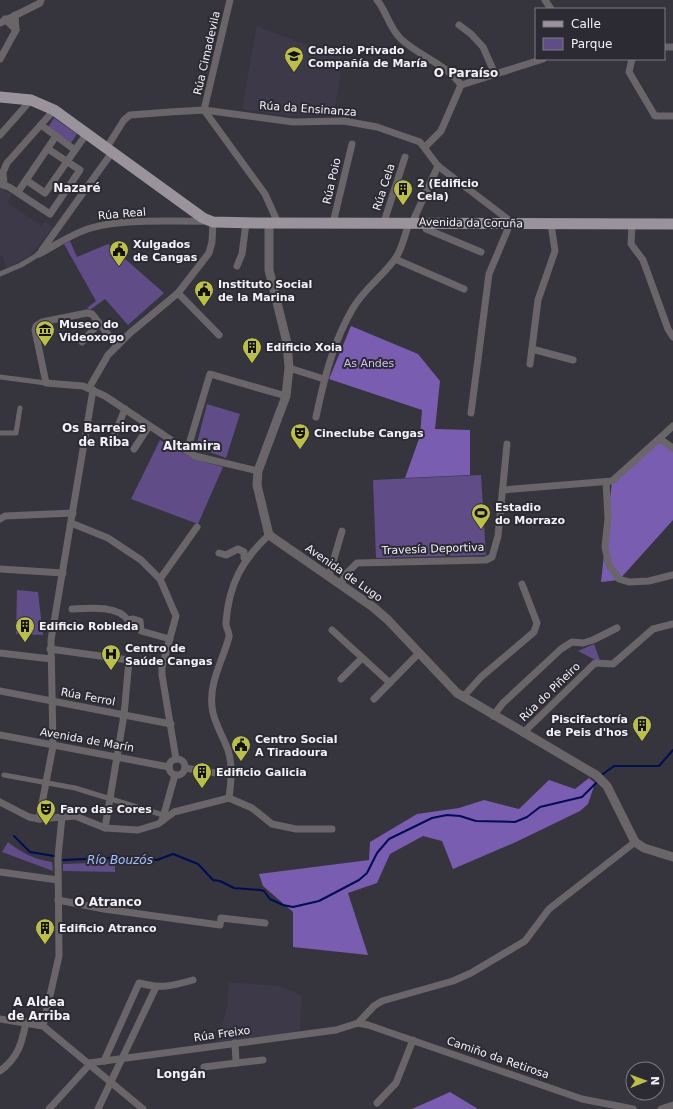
<svg xmlns="http://www.w3.org/2000/svg" width="673" height="1109" font-family="'DejaVu Sans',sans-serif">
	<style>
		.built { fill: #3d3949 }
		.green { fill: #604c87 }
		.forest { fill: #795db0 }
		.lines { fill: none; stroke-linecap: round; stroke-linejoin: round }
		.stream { stroke: #000d54; stroke-width: 2 }
		.pedestrian { stroke: #696569; stroke-width: 5 }
		.minor { stroke: #696569; stroke-width: 7 }
		.tertiary { stroke: #696569; stroke-width: 9 }
		.primary { stroke: #9a939c; stroke-width: 11 }
		.labels { text-anchor: middle; dominant-baseline: central; stroke-width: 4; stroke-linejoin: round; paint-order: stroke }
		.poi-label { font-size: 11px; font-weight: bold; fill: #f3f1f7; stroke: #2c2a33; text-anchor: start }
		.street-label { font-size: 11px; fill: #f3f1f7; stroke: #2c2a33 }
		.park-label { font-size: 11px; fill: #cec1ee; stroke: #2c2a33 }
		.neighbourhood-label { font-size: 12px; font-weight: bold; fill: #f3f1f7; stroke: #2c2a33 }
		.water-label { font-size: 12px; font-style: italic; fill: #a2c1ff; stroke: #2c2a33 }
	</style>
	<rect width="100%" height="100%" fill="#36343d"/>
	<!-- built -->
	<g class="built">
		<path d="M257 25 261 26V28L305 44 341 54 340 77 334 114 290 116 242 109Z"/>
		<path d="M0 186 12 195 7 202 41 226 45 221 54 228 28 257 6 269 3 256 0 257Z"/>
		<path d="M229 982 278 986 302 995 300 1030 287 1034 217 1042 227 1008Z"/>
	</g>
	<!-- green -->
	<g class="green">
		<path d="M54 118 77 134 71 143 48 127Z"/>
		<path d="M70 241 77 257 108 244 164 293 128 325 105 299 90 310 87 308 96 301 64 244Z"/>
		<path d="M207 404 240 414 226 458 196 447Z"/>
		<path d="M160 440 194 459 223 467 198 524 131 499Z"/>
		<path d="M481 475 486 555 376 558 373 480Z"/>
		<path d="M17 590 38 592 43 635 16 634Z"/>
		<path d="M594 644 601 663 578 651Z"/>
		<path d="M8 842C22 853 33 859 52 862L53 871 2 852Z"/>
		<path d="M115 862V872L63 871V864Z"/>
	</g>
	<!-- forest -->
	<g class="forest">
		<path d="M351 326 418 354 440 381 435 429 470 430V475L405 478 420 436 422 410 329 379Z"/>
		<path d="M660 439 673 448V520L619 580 601 582 612 481Z"/>
		<path d="M589 778 595 783 588 804 580 811 516 842 453 869 442 841 423 836 390 854 377 883 348 893 368 955 293 947V912L263 886 259 874 369 860 370 842 417 814 459 808 484 800 519 809 549 780 575 789Z"/>
		<path d="M450 1092 478 1109H412Z"/>
	</g>
	<g class="lines">
		<!-- stream -->
		<g class="stream">
			<path d="M603 774 614 766H659L673 750"/>
			<path d="M14 836 30 852 54 856"/>
			<path d="M63 860 131 857 157 860 173 854 198 864 213 880 220 881 234 888 260 890 264 891 270 899 283 905 293 907 319 901 359 880 367 873 377 853 389 839 432 818 447 815 460 816 476 821 515 822 527 817 540 807 582 797 596 783"/>
		</g>
		<!-- pedestrian -->
		<g class="pedestrian">
			<path d="M0 274 21 265 39 254"/>
			<path d="M0 377 46 383"/>
			<path d="M0 433H16L20 408"/>
			<path d="M4 775 75 788 163 815"/>
		</g>
		<!-- minor -->
		<g class="minor">
			<path d="M230 0 204 110 265 194 278 223"/>
			<path d="M377 0C387 12 389 28 401 39 419 56 447 65 461 85"/>
			<path d="M545 0 551 9"/>
			<path d="M5 19 16 30 15 15"/>
			<path d="M0 23 40 3 41 0"/>
			<path d="M459 25 471 34 483 47 495 74"/>
			<path d="M664 47H673"/>
			<path d="M0 59 16 30"/>
			<path d="M632 59 629 72 655 116H673"/>
			<path d="M461 85 543 59"/>
			<path d="M41 125 75 150"/>
			<path d="M0 135 31 100"/>
			<path d="M107 147 124 120 130 115 170 112 204 110 293 122 344 121 377 127 420 142 438 166 514 224"/>
			<path d="M425 147 441 131 461 85"/>
			<path d="M26 180 45 193 87 133"/>
			<path d="M0 184 9 187 50 214 80 170 48 149"/>
			<path d="M4 185 3 172 7 163 54 110"/>
			<path d="M18 192 56 136"/>
			<path d="M384 222 405 157"/>
			<path d="M333 223 352 144"/>
			<path d="M412 223 438 166"/>
			<path d="M426 223V229L481 252"/>
			<path d="M632 225 631 244 643 260 668 329 673 337"/>
			<path d="M42 250 113 151"/>
			<path d="M39 254C56 245 73 233 91 228 122 218 174 222 208 221"/>
			<path d="M395 259 464 289"/>
			<path d="M237 266 242 254 246 223"/>
			<path d="M178 293 219 335"/>
			<path d="M82 342 99 323"/>
			<path d="M117 346 92 314 87 313 42 322 36 326 35 330 46 383 83 386 105 396 195 456 258 471"/>
			<path d="M532 349 573 360"/>
			<path d="M530 364 538 300 555 251 551 224"/>
			<path d="M289 368 324 379"/>
			<path d="M89 388 108 355 130 333 178 293 209 253 212 242 213 222"/>
			<path d="M471 413 489 274 510 224"/>
			<path d="M316 417C324 379 333 342 353 308 364 289 382 277 395 259 402 250 405 234 409 223"/>
			<path d="M660 439 673 448"/>
			<path d="M111 443 125 409"/>
			<path d="M134 449 149 426"/>
			<path d="M187 451 210 374 286 396"/>
			<path d="M606 482 608 518 605 547 609 565 619 579 629 582 649 581 673 575"/>
			<path d="M503 490 612 481 673 426"/>
			<path d="M0 519 5 516 73 513"/>
			<path d="M71 523 108 538 141 560 160 579 176 616 162 667V675L176 759"/>
			<path d="M219 553 226 555 238 549 244 552V558L246 560"/>
			<path d="M0 569 63 573"/>
			<path d="M329 576 342 531"/>
			<path d="M160 579 197 527"/>
			<path d="M341 583 346 574 357 563 486 560 492 557 498 536 507 444"/>
			<path d="M72 609C89 608 117 605 128 620L133 619 140 621 141 631 170 639"/>
			<path d="M332 630 390 683"/>
			<path d="M50 649 129 660 124 715 105 828"/>
			<path d="M0 653 51 659"/>
			<path d="M341 679 362 658"/>
			<path d="M0 691 171 724"/>
			<path d="M463 697 481 677 534 632 537 623 522 584"/>
			<path d="M374 699 419 653"/>
			<path d="M493 716 503 703 561 649 572 642 583 643 593 640 617 628"/>
			<path d="M523 733 595 663 613 664 653 629 673 624"/>
			<path d="M0 735 169 767"/>
			<circle cx="177" cy="767" r="8"/>
			<path d="M185 768 222 774 232 773"/>
			<path d="M229 798C231 782 233 766 228 750 223 736 213 721 212 707 209 682 223 660 229 637 230 632 225 627 226 622 229 584 242 560 269 535"/>
			<path d="M229 798 252 808 272 824 296 829H332"/>
			<path d="M0 802 29 817 39 819 75 816 105 828 138 830 158 824 174 812 229 798"/>
			<path d="M39 819 53 746 51 640 93 390"/>
			<path d="M162 821 175 775"/>
			<path d="M0 872 58 880"/>
			<path d="M58 900 104 909 220 925 221 918 265 923"/>
			<path d="M0 1019 43 1026 143 1109"/>
			<path d="M358 1023 368 1025 582 1099 633 1109"/>
			<path d="M43 1026 59 956 58 857 62 817"/>
			<path d="M104 1061 139 983C161 989 172 986 193 980"/>
			<path d="M89 1063 336 1030 358 1023 374 1006 382 1001 453 981 471 973 525 941 549 909 635 842"/>
			<path d="M236 1063 263 1060"/>
			<path d="M204 1067 236 1063 235 1043"/>
			<path d="M0 1071C18 1058 22 1043 26 1022"/>
			<path d="M377 1103 396 1083 413 1040"/>
			<path d="M49 1109 90 1064"/>
			<path d="M98 1109 156 987"/>
			<path d="M661 1109 673 1105"/>
		</g>
		<!-- tertiary -->
		<path class="tertiary" d="M269 223V270L287 343 289 368 286 396 258 471 257 485 269 535 373 607 388 620 457 693 596 775 607 786 635 842 644 848 673 857"/>
		<!-- primary -->
		<path class="primary" d="M0 97 31 100 54 110 203 218 213 222 256 223 673 224"/>
	</g>
	<!-- icons -->
	<defs>
		<g id="school-pin" transform="scale(1)"><path d="M0 17L-7.5 6A9.5 9.5 0 1 1 7.5 6Z" fill="#bbc044" stroke="#2c2a33"/><path d="M0-5L7-2L0 1L-7-2ZM-4 1L0 2.5L4 1V4Q0 6-4 4Z" fill="#111"/></g>
		<g id="building-pin" transform="scale(1)"><path d="M0 17L-7.5 6A9.5 9.5 0 1 1 7.5 6Z" fill="#bbc044" stroke="#2c2a33"/><path d="M-4-6H4V6H1V3H-1V6H-4ZM-2.5-4.3h1.7v1.8h-1.7ZM.8-4.3h1.7v1.8H.8ZM-2.5-1h1.7V.8h-1.7ZM.8-1h1.7V.8H.8Z" fill="#111"/></g>
		<g id="civic-pin" transform="scale(1)"><path d="M0 17L-7.5 6A9.5 9.5 0 1 1 7.5 6Z" fill="#bbc044" stroke="#2c2a33"/><path d="M-.6-6.5H3V-4.5H.6V-3L4-1V1h2V6H-6V1h2V-1L-.6-3ZM-1.2 2.5V6h2.4V2.5Z" fill="#111"/></g>
		<g id="museum-pin" transform="scale(1)"><path d="M0 17L-7.5 6A9.5 9.5 0 1 1 7.5 6Z" fill="#bbc044" stroke="#2c2a33"/><path d="M0-6L6-3V-2H-6V-3ZM-5-1h2V3h-2ZM-1-1h2V3h-2ZM3-1h2V3H3ZM-6 4H6V6H-6Z" fill="#111"/></g>
		<g id="theatre-pin" transform="scale(1)"><path d="M0 17L-7.5 6A9.5 9.5 0 1 1 7.5 6Z" fill="#bbc044" stroke="#2c2a33"/><path d="M-5-5.5Q0-4 5-5.5V0Q5 5 0 6Q-5 5-5 0ZM-3.3-2.5H-1v1.5H-3.3ZM1-2.5H3.3v1.5H1ZM-2.8 1Q0 5.5 2.8 1Z" fill="#111"/></g>
		<g id="stadium-pin" transform="scale(1)"><path d="M0 17L-7.5 6A9.5 9.5 0 1 1 7.5 6Z" fill="#bbc044" stroke="#2c2a33"/><path d="M0-5a6.5 5 0 1 0 0 10a6.5 5 0 1 0 0-10ZM-3.5-1.8h7v3.6h-7Z" fill="#111"/></g>
		<g id="hospital-pin" transform="scale(1)"><path d="M0 17L-7.5 6A9.5 9.5 0 1 1 7.5 6Z" fill="#bbc044" stroke="#2c2a33"/><path d="M-5-5h3v3.5h4V-5h3V5h-3V1.5h-4V5h-3Z" fill="#111"/></g>
	</defs>
	<g fill-rule="evenodd">
		<use href="#school-pin" x="294" y="56"/>
		<use href="#building-pin" x="403" y="189"/>
		<use href="#civic-pin" x="119" y="250"/>
		<use href="#civic-pin" x="204" y="290"/>
		<use href="#museum-pin" x="45" y="330"/>
		<use href="#building-pin" x="252" y="347"/>
		<use href="#theatre-pin" x="300" y="433"/>
		<use href="#stadium-pin" x="481" y="513"/>
		<use href="#building-pin" x="25" y="626"/>
		<use href="#hospital-pin" x="111" y="654"/>
		<use href="#building-pin" x="642" y="725"/>
		<use href="#civic-pin" x="241" y="745"/>
		<use href="#building-pin" x="202" y="772"/>
		<use href="#theatre-pin" x="46" y="809"/>
		<use href="#building-pin" x="45" y="928"/>
	</g>
	<g class="labels">
		<!-- poi labels -->
		<g class="poi-label">
			<text x="308" y="50">Colexio Privado<tspan x="308" dy="13">Compañía de María</tspan></text>
			<text x="417" y="183">2 (Edificio<tspan x="417" dy="13">Cela)</tspan></text>
			<text x="133" y="244">Xulgados<tspan x="133" dy="13">de Cangas</tspan></text>
			<text x="218" y="284">Instituto Social<tspan x="218" dy="13">de la Marina</tspan></text>
			<text x="59" y="324">Museo do<tspan x="59" dy="13">Videoxogo</tspan></text>
			<text x="266" y="347">Edificio Xoia</text>
			<text x="314" y="433">Cineclube Cangas</text>
			<text x="495" y="507">Estadio<tspan x="495" dy="13">do Morrazo</tspan></text>
			<text x="39" y="626">Edificio Robleda</text>
			<text x="125" y="648">Centro de<tspan x="125" dy="13">Saúde Cangas</tspan></text>
			<text x="628" y="719" text-anchor="end">Piscifactoría<tspan x="628" dy="13">de Peis d'hos</tspan></text>
			<text x="255" y="739">Centro Social<tspan x="255" dy="13">A Tiradoura</tspan></text>
			<text x="216" y="772">Edificio Galicia</text>
			<text x="60" y="809">Faro das Cores</text>
			<text x="59" y="928">Edificio Atranco</text>
		</g>
		<!-- street labels -->
		<g class="street-label">
			<text transform="translate(207 53) rotate(-77)">Rúa Cimadevila</text>
			<text transform="translate(308 109) rotate(4)">Rúa da Ensinanza</text>
			<text transform="translate(332 181) rotate(-77)">Rúa Poio</text>
			<text transform="translate(384 187) rotate(-72)">Rúa Cela</text>
			<text transform="translate(122 214) rotate(-5)">Rúa Real</text>
			<text transform="translate(471 223) rotate(1)">Avenida da Coruña</text>
			<text transform="translate(433 549) rotate(-2)">Travesía Deportiva</text>
			<text transform="translate(344 573) rotate(35)">Avenida de Lugo</text>
			<text transform="translate(550 692) rotate(-44)">Rúa do Piñeiro</text>
			<text transform="translate(88 697) rotate(11)">Rúa Ferrol</text>
			<text transform="translate(87 740) rotate(10)">Avenida de Marín</text>
			<text transform="translate(222 1034) rotate(-8)">Rúa Freixo</text>
			<text transform="translate(498 1058) rotate(19)">Camiño da Retirosa</text>
		</g>
		<!-- park labels -->
		<g class="park-label">
			<text x="369" y="363">As Andes</text>
		</g>
		<!-- neighbourhood labels -->
		<g class="neighbourhood-label">
			<text x="466" y="73">O Paraíso</text>
			<text x="77" y="188">Nazaré</text>
			<text x="104" y="428">Os Barreiros<tspan x="104" dy="14">de Riba</tspan></text>
			<text x="192" y="446">Altamira</text>
			<text x="108" y="902">O Atranco</text>
			<text x="39" y="1002">A Aldea<tspan x="39" dy="14">de Arriba</tspan></text>
			<text x="181" y="1074">Longán</text>
		</g>
		<!-- water labels -->
		<g class="water-label">
			<text x="120" y="860">Río Bouzós</text>
		</g>
	</g>
	<!-- legend -->
	<rect x="535" y="8" width="130" height="52" fill="#2c2a33" stroke="#7c7a81"/>
	<rect x="543" y="21" width="20" height="6" fill="#9a939c" stroke="#7c7a81"/>
	<text x="571" y="28" font-size="12" fill="#f3f1f7">Calle</text>
	<rect x="543" y="38" width="20" height="12" fill="#604c87" stroke="#7c7a81"/>
	<text x="571" y="48" font-size="12" fill="#f3f1f7">Parque</text>
	<!-- north arrow -->
	<g transform="translate(645 1081) rotate(89)"><circle r="19" fill="#2c2a33" stroke="#7c7a81"/>
	<path d="M0-3L7 15L0 10L-7 15Z" fill="#bbc044"/>
	<text y="-6" font-size="11" font-weight="bold" text-anchor="middle" fill="#f3f1f7">N</text>
	</g>
</svg>
